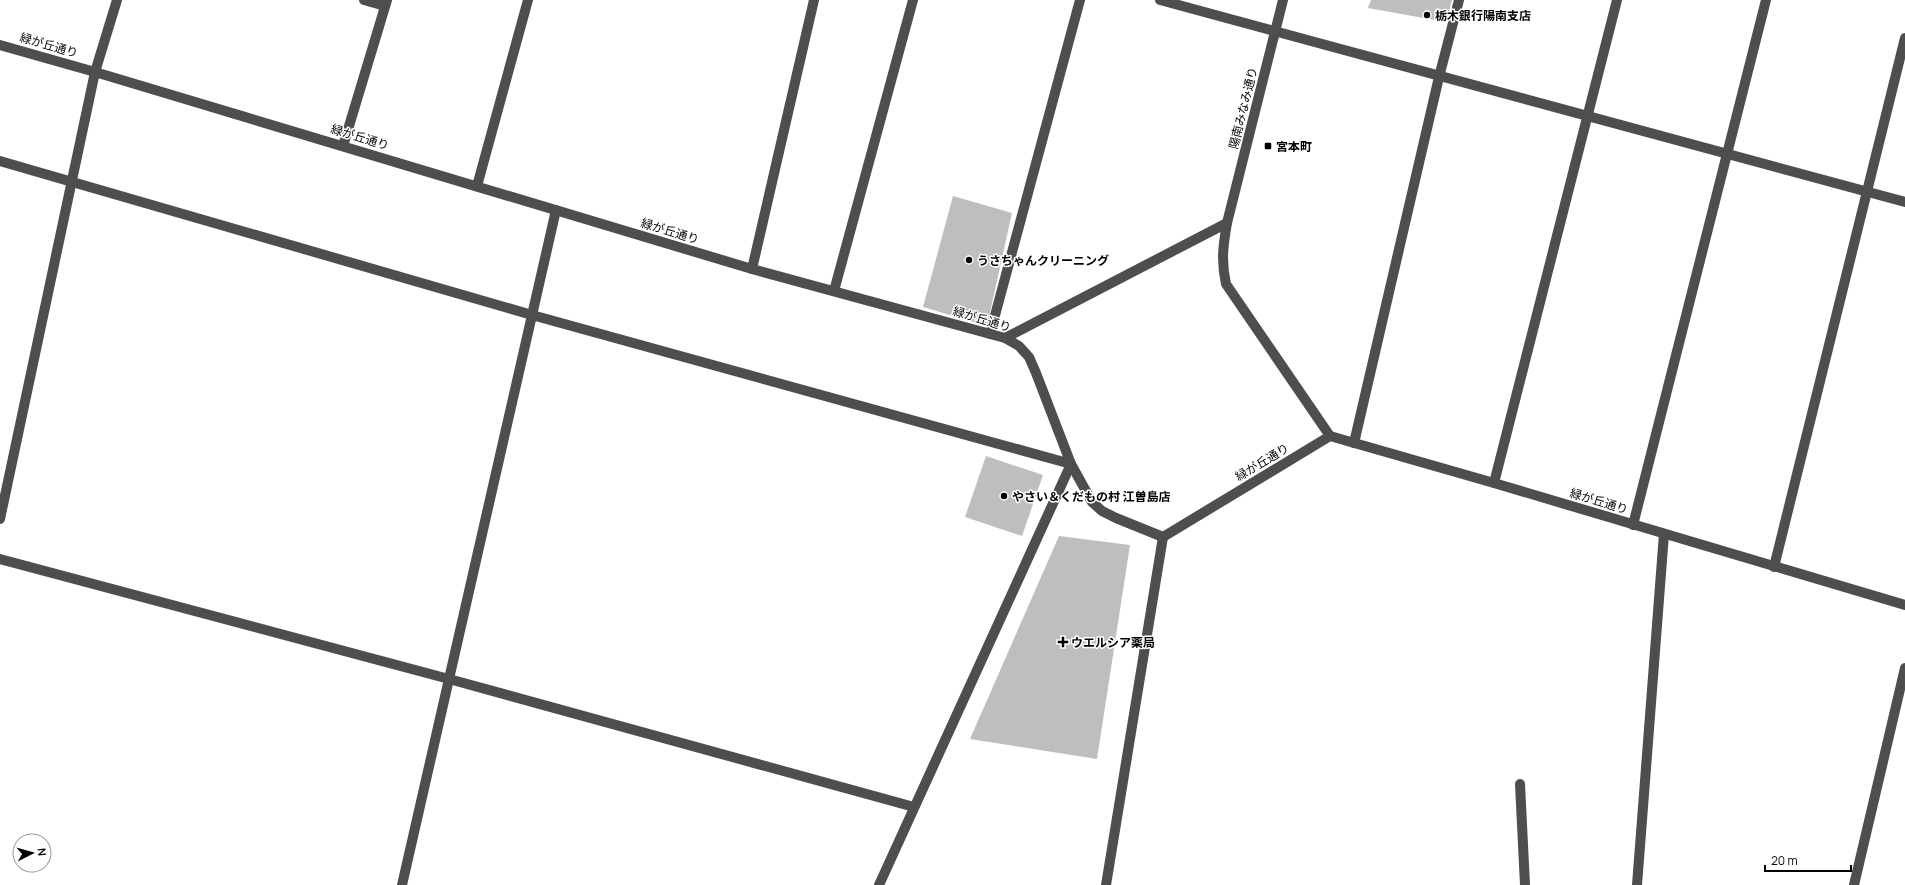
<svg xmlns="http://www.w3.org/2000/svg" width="1905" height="885" font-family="Manrope,'Noto Sans JP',sans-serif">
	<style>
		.building { fill: #bebebe }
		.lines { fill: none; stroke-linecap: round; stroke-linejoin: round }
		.minor { stroke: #4e4e4e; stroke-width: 10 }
		.poi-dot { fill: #000; stroke: #fff; stroke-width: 1.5 }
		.labels { text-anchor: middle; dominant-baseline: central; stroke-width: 3; stroke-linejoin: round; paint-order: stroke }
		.poi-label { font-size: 12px; font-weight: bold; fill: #000; stroke: #fff; text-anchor: start }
		.street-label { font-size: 12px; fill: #000; stroke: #fff }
	</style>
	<rect width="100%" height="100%" fill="#fff"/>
	<!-- building -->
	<g class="building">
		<path d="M1371 0H1452L1446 22 1368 8Z"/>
		<path d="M953 196 1012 213 987 326 923 307Z"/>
		<path d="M986 456 1043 475 1022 536 965 517Z"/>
		<path d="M1059 536 1130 545 1097 759 970 739Z"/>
	</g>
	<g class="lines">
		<!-- minor -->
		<g class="minor">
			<path d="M364 0 385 6"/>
			<path d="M1160 0 1905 202"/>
			<path d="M1283 0 1227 223C1223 246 1221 261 1226 284L1330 436"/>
			<path d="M0 45 95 72 752 269 1005 338 1019 346 1029 357 1036 373 1071 464 1092 502 1102 511 1116 518 1163 537"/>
			<path d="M343 146 387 0"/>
			<path d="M0 161 532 315 1071 464 879 885"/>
			<path d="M477 186 528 0"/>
			<path d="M752 269 814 0"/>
			<path d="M834 291 913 0"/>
			<path d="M990 334 1080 0"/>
			<path d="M1005 338 1227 223"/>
			<path d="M1354 443 1439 77 1459 0"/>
			<path d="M1494 483 1617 0"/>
			<path d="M0 519 95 72 117 0"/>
			<path d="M1633 525 1766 0"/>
			<path d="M1163 537 1330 436 1494 483 1905 605"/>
			<path d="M0 559 449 679 914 807"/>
			<path d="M1774 567 1905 38"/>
			<path d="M1520 784 1525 885"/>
			<path d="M402 885 556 210"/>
			<path d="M1106 885 1163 537"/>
			<path d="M1637 885 1664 534"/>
			<path d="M1854 885 1905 668"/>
		</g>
	</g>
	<!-- markers -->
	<g class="poi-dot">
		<circle cx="1427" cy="15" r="4"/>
		<rect x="1264" y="142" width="8" height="8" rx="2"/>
		<circle cx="969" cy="260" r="4"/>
		<circle cx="1004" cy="496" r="4"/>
		<path d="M1061 636h4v4h4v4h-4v4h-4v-4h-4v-4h4z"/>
	</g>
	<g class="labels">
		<!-- poi labels -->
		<g class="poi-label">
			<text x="1435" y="15">栃木銀行陽南支店</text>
			<text x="1276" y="146">宮本町</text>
			<text x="977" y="260">うさちゃんクリーニング</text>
			<text x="1012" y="496">やさい＆くだもの村 江曽島店</text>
			<text x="1071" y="642">ウエルシア薬局</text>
		</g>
		<!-- street labels -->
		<g class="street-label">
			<text transform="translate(49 45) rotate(16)">緑が丘通り</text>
			<text transform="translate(1243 108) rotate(-76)">陽南みなみ通り</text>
			<text transform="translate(360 137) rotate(17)">緑が丘通り</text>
			<text transform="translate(670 231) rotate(17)">緑が丘通り</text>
			<text transform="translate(982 319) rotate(17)">緑が丘通り</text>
			<text transform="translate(1262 462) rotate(-31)">緑が丘通り</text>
			<text transform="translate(1599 501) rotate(17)">緑が丘通り</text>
		</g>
	</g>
	<!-- north arrow -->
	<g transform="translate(32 853) rotate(84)"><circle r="19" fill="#ffffff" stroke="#999999"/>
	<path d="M0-3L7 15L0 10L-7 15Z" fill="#000000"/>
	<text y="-6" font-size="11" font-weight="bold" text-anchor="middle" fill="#000000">N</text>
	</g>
	<!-- scale -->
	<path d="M1765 865v6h86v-6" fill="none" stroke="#000000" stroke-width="2"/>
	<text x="1771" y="865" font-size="12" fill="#000000" stroke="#ffffff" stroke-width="3" paint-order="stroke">20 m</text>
</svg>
